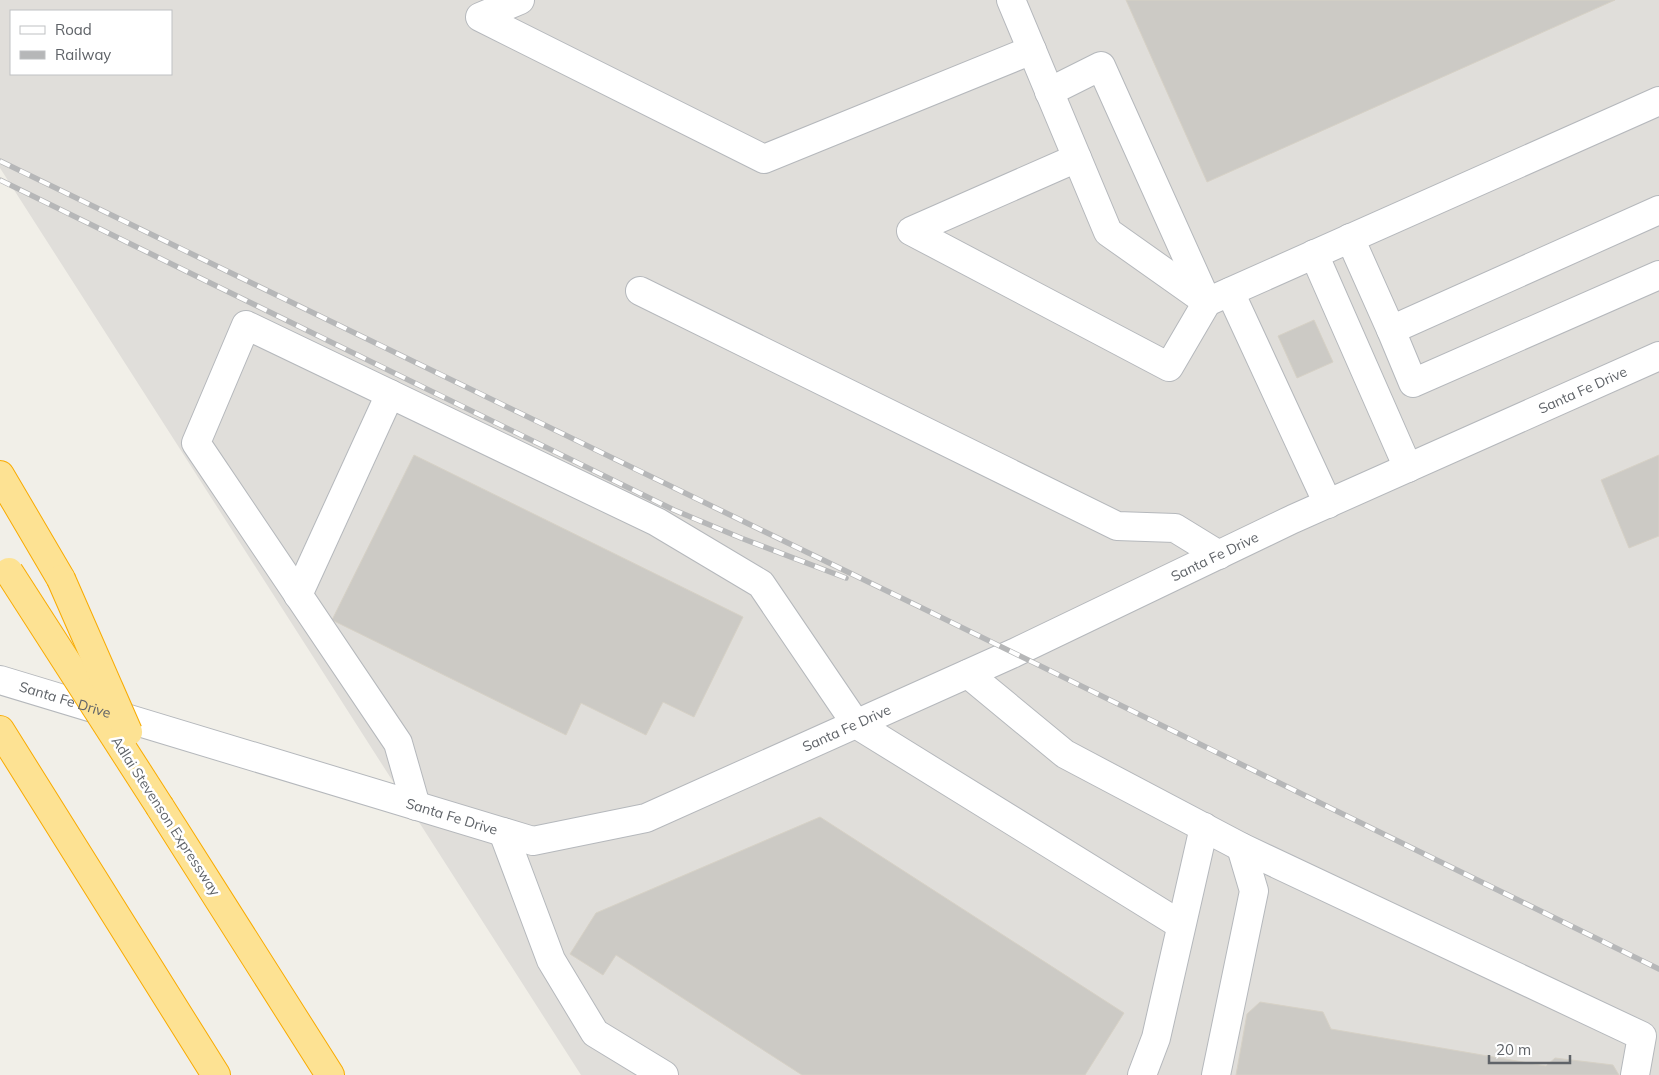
<svg xmlns="http://www.w3.org/2000/svg" width="1659" height="1075" font-family="Mulish,sans-serif">
	<style>
		.industrial { fill: #e0deda; fill-rule: evenodd }
		.building { fill: #cccac5; stroke: #d6d1c6 }
		.lines { fill: none; stroke-linecap: round; stroke-linejoin: round }
		.minor-casing { stroke: #b5b8bc; stroke-width: 30 }
		.highway-casing { stroke: #f9ab00; stroke-width: 30 }
		.minor { stroke: #fff; stroke-width: 28 }
		.highway { stroke: #fde293; stroke-width: 28 }
		.rail-casing { stroke: #b6b7b8; stroke-width: 5.5 }
		.rail { stroke: #fff; stroke-width: 4; stroke-dasharray: 11; stroke-linecap: butt }
		.highway-bridge-casing { stroke: #f9ab00; stroke-width: 30; stroke-linecap: butt }
		.highway-bridge { stroke: #fde293; stroke-width: 28 }
		.labels { text-anchor: middle; dominant-baseline: central; stroke-width: 5; stroke-linejoin: round; paint-order: stroke }
		.street-label { font-size: 14px; fill: #5f6368; stroke: #fff }
	</style>
	<rect width="100%" height="100%" fill="#f1efe8"/>
	<!-- industrial -->
	<path class="industrial" d="M0 0H1659V1075H581L0 168ZM11 11H171V74H11Z"/>
	<!-- building -->
	<g class="building">
		<path d="M1126 0H1615L1207 182Z"/>
		<path d="M1314 320 1333 362 1297 378 1278 336Z"/>
		<path d="M414 455 743 617 694 717 663 702 646 735 581 703 566 735 332 620Z"/>
		<path d="M1659 455V536L1629 548 1601 480Z"/>
		<path d="M820 817 1124 1013 1085 1075H802L616 955 603 975 570 954 596 913Z"/>
		<path d="M1260 1002 1323 1012 1331 1029 1546 1066 1555 1058 1613 1065 1619 1075H1236L1247 1014Z"/>
	</g>
	<g class="lines">
		<!-- minor casing -->
		<g class="minor-casing">
			<g id="minor">
				<path d="M520 0 480 17 764 159 1032 50"/>
				<path d="M1011 0 1108 232 1207 302 1659 101"/>
				<path d="M1049 92 1101 66 1207 302 1169 367 911 231 1077 158"/>
				<path d="M1350 238 1391 330 1659 210"/>
				<path d="M1314 254 1408 468"/>
				<path d="M640 291 1117 526 1175 528 1219 555"/>
				<path d="M1230 292 1328 504"/>
				<path d="M1391 330 1413 383 1659 275"/>
				<path d="M298 595 390 394"/>
				<path d="M968 674 1065 754 1241 847 1642 1036 1635 1075"/>
				<path id="s1" d="M0 680 533 841 646 818 1014 653 1293 519 1659 356"/>
				<path d="M416 806 398 743 196 443 246 325 657 522 761 584 856 724 1181 925"/>
				<path d="M503 832 551 960 595 1033 664 1075"/>
				<path d="M1142 1075 1156 1038 1204 827"/>
				<path d="M1216 1075 1254 891 1241 847"/>
			</g>
		</g>
		<!-- highway casing -->
		<g class="highway-casing">
			<g id="highway">
				<path d="M0 475 61 579"/>
				<path d="M0 730 216 1075"/>
				<path d="M160 807 330 1075"/>
			</g>
		</g>
		<!-- minor -->
		<use href="#minor" class="minor"/>
		<!-- highway -->
		<use href="#highway" class="highway"/>
		<!-- rail casing -->
		<g class="rail-casing">
			<g id="rail">
				<path d="M0 161 918 606 1659 969"/>
				<path d="M0 180 674 510 741 538 846 578"/>
			</g>
		</g>
		<!-- rail -->
		<use href="#rail" class="rail"/>
		<!-- highway-bridge casing -->
		<g class="highway-bridge-casing">
			<g id="highway-bridge">
				<path d="M9 572 160 807"/>
				<path d="M61 579 128 732"/>
			</g>
		</g>
		<!-- highway-bridge -->
		<use href="#highway-bridge" class="highway-bridge"/>
	</g>
	<g class="labels">
		<!-- street labels -->
		<g class="street-label">
			<text stroke="none"><textPath href="#s1" startOffset="1702">Santa Fe Drive</textPath></text>
			<text stroke="none"><textPath href="#s1" startOffset="1298">Santa Fe Drive</textPath></text>
			<text stroke="none"><textPath href="#s1" startOffset="68">Santa Fe Drive</textPath></text>
			<text stroke="none"><textPath href="#s1" startOffset="892">Santa Fe Drive</textPath></text>
			<text transform="translate(166 816) rotate(57)">Adlai Stevenson Expressway</text>
			<text stroke="none"><textPath href="#s1" startOffset="472">Santa Fe Drive</textPath></text>
		</g>
	</g>
	<!-- legend -->
	<rect x="10" y="10" width="162" height="65" fill="#ffffff" stroke="#bfc1c3"/>
	<rect x="20" y="26" width="25" height="8" fill="#ffffff" stroke="#bfc1c3"/>
	<text x="55" y="35" font-size="15" fill="#5f6368">Road</text>
	<rect x="20" y="51" width="25" height="8" fill="#b6b7b8" stroke="#bfc1c3"/>
	<text x="55" y="60" font-size="15" fill="#5f6368">Railway</text>
	<!-- scale -->
	<path d="M1489 1055v8h81v-8" fill="none" stroke="#5f6368" stroke-width="2.5"/>
	<text x="1496" y="1055" font-size="15" fill="#5f6368" stroke="#ffffff" stroke-width="4" paint-order="stroke">20 m</text>
</svg>
